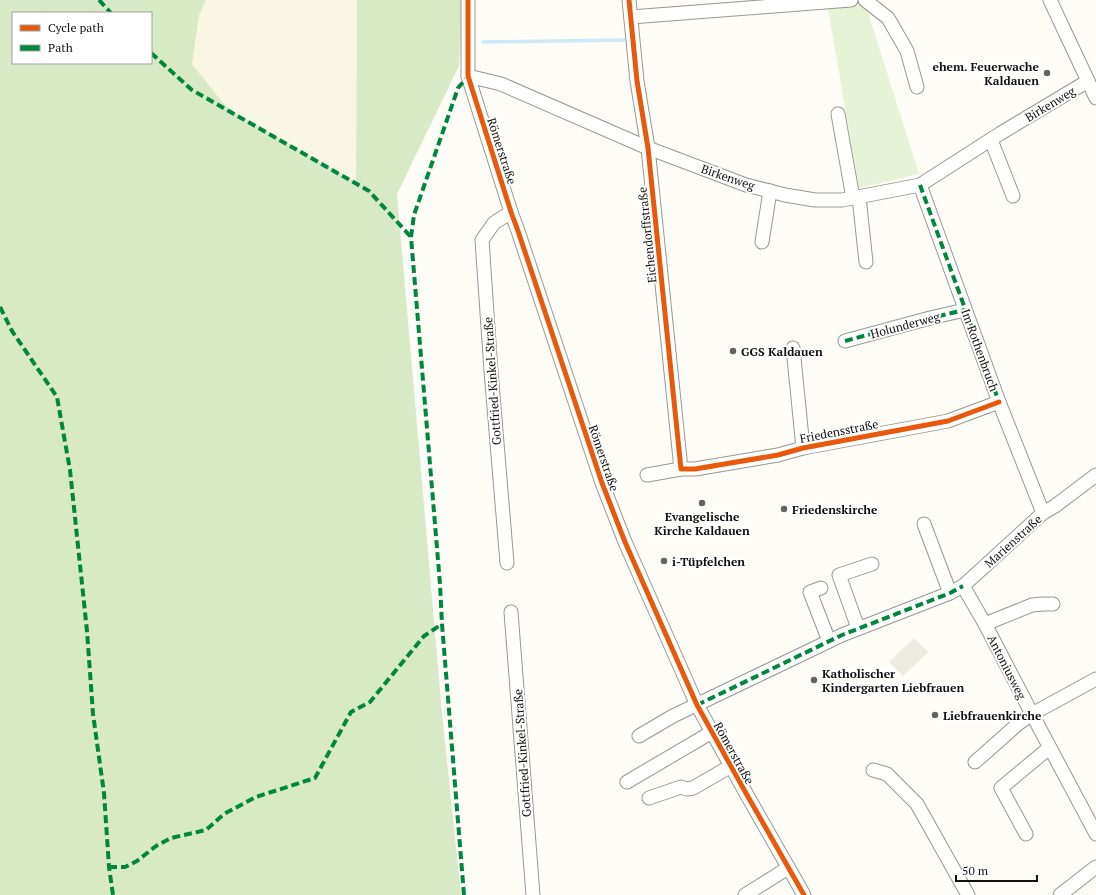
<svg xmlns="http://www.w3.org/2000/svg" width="1096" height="895" font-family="'PT Serif',serif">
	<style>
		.farmland { fill: #f9f7e4 }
		.green { fill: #e7f3d7 }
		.forest { fill: #d8eac5; fill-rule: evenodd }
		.plaza { fill: #edebe2 }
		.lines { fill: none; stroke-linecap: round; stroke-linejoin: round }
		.stream { stroke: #cde8f7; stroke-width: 3.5 }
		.minor-casing { stroke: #979795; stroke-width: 15 }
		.minor { stroke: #fffffe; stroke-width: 13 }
		.quiet { stroke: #00873e; stroke-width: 4; stroke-dasharray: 8 4; stroke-linecap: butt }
		.cycleway-casing { stroke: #fff; stroke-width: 8 }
		.cycleway { stroke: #e8590c; stroke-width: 5 }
		.poi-dot { fill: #646362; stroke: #fff; stroke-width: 1.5 }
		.labels { text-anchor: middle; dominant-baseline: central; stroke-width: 4; stroke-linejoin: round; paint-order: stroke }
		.poi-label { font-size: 12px; font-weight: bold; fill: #111; stroke: #fff; text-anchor: start }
		.street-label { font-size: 12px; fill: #111; stroke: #fff }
	</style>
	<rect width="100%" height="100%" fill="#fdfcf7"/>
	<!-- farmland -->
	<path class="farmland" d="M206 0H357L356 182 228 109 192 64 199 15Z"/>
	<!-- green -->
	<path class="green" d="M865 3 919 174 859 188 828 9Z"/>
	<!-- forest -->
	<path class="forest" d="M0 0H206L199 15 192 64 228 109 356 182 357 0H462L459 66 397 194 442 713 461 895H0ZM13 13H151V63H13Z"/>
	<!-- plaza -->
	<path class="plaza" d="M914 638 928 652 903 676 889 662Z"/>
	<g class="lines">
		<!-- stream -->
		<path class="stream" d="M483 42 624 40"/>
		<!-- minor casing -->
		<g class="minor-casing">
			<g id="minor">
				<path d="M468 0V76L511 212 518 231 602 483 625 542 697 705 747 795 804 895"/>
				<path d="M629 0 637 81 648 148 681 469"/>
				<path d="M865 0 888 18 907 51 917 87"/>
				<path d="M1050 0 1096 98"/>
				<path d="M631 17 851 0"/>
				<path d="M468 76 501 84 648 148 746 185 785 195 815 200H842L920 185 1001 133 1088 81"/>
				<path d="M838 114 853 198"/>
				<path d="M991 140 1013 196"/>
				<path d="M920 185 999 402 1043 513"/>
				<path d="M859 197 866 262"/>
				<path d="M762 242 770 191"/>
				<path d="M845 341 930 318 965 310"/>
				<path d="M793 348 803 448"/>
				<path d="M647 475 681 469H695L778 455 803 448 948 421 999 402"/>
				<path d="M924 524 950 593"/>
				<path d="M507 563 491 371 482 240 494 223 511 212"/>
				<path d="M963 586 985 624 1032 714 1096 834"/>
				<path d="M821 588 810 592 829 641"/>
				<path d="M511 612 533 895"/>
				<path d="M985 624 1032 605 1043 604H1053"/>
				<path d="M858 628 839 575 872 564"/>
				<path d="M639 736 673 716 842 635 950 593 963 586 1043 513 1055 506 1096 475"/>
				<path d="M975 762 1019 723 1032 714 1096 679"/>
				<path d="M873 770 887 774 917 804 968 895"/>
				<path d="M627 782 712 732"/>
				<path d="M649 798 681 787 687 789 693 788 731 766"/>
				<path d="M1026 834 1001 788 1049 748"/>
				<path d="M745 895 788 868"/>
				<path d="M1060 895 1096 867"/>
			</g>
		</g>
		<!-- minor -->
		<use href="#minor" class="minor"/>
		<!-- quiet -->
		<g class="quiet">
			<path d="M99 0 111 13"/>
			<path d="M151 53 192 90 369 191 411 237"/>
			<path d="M920 185 999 402 997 403"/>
			<path d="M0 307 12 331 57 397 70 470 87 631 93 714 104 793 109 867 113 895"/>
			<path d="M845 341 930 318 965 310"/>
			<path d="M697 705 842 635 950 593 963 586"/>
			<path d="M109 867H125L137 861 156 846 171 838 206 830 224 814 256 797 315 778 351 712 370 702 424 636 442 624"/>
			<path d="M464 895 442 624 440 584 411 237 414 215 458 88 468 76"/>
		</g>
		<!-- cycleway casing -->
		<g class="cycleway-casing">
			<g id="cycleway">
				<path d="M468 0V76L511 212 518 231 602 483 625 542 697 705 747 795 804 895"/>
				<path d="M629 0 637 81 648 148 681 469H695L778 455 803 448 948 421 999 402"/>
			</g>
		</g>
		<!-- cycleway -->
		<use href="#cycleway" class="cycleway"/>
	</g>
	<!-- markers -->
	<g class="poi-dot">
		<circle cx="1047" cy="73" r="4"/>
		<circle cx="733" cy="351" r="4"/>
		<circle cx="702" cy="503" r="4"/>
		<circle cx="784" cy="509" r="4"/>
		<circle cx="664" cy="561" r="4"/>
		<circle cx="814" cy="680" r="4"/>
		<circle cx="935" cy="715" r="4"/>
	</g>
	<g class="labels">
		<!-- poi labels -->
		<g class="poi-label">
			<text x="1039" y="66" text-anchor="end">ehem. Feuerwache<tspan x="1039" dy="14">Kaldauen</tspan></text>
			<text x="741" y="351">GGS Kaldauen</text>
			<text x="792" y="509">Friedenskirche</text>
			<text x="702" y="516" text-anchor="middle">Evangelische<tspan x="702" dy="14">Kirche Kaldauen</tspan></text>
			<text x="672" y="561">i-Tüpfelchen</text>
			<text x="822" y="673">Katholischer<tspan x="822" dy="14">Kindergarten Liebfrauen</tspan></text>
			<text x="943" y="715">Liebfrauenkirche</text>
		</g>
		<!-- street labels -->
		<g class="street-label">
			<text transform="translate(1050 104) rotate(-31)">Birkenweg</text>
			<text transform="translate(502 151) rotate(72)">Römerstraße</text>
			<text transform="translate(728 177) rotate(19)">Birkenweg</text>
			<text transform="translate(647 235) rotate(-96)">Eichendorffstraße</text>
			<text transform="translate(905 325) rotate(-15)">Holunderweg</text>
			<text transform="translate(980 350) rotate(70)">Im Rothenbruch</text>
			<text transform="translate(492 381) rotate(-94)">Gottfried-Kinkel-Straße</text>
			<text transform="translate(839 431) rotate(-11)">Friedensstraße</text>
			<text transform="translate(604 458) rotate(71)">Römerstraße</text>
			<text transform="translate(1013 541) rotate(-42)">Marienstraße</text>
			<text transform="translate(1007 667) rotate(63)">Antoniusweg</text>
			<text transform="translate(522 753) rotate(-94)">Gottfried-Kinkel-Straße</text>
			<text transform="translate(734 753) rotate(61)">Römerstraße</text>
		</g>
	</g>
	<!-- legend -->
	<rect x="12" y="12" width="140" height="52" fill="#ffffff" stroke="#a0a0a0"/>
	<rect x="20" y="25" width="20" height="6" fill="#e8590c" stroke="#a0a0a0"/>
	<text x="48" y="32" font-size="12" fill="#111111">Cycle path</text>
	<rect x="20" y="45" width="20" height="6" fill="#00873e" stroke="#a0a0a0"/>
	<text x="48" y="52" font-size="12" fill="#111111">Path</text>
	<!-- scale -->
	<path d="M956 875v6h81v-6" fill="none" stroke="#111111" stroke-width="2"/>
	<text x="962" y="875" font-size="12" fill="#111111" stroke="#ffffff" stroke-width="3" paint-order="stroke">50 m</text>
</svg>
